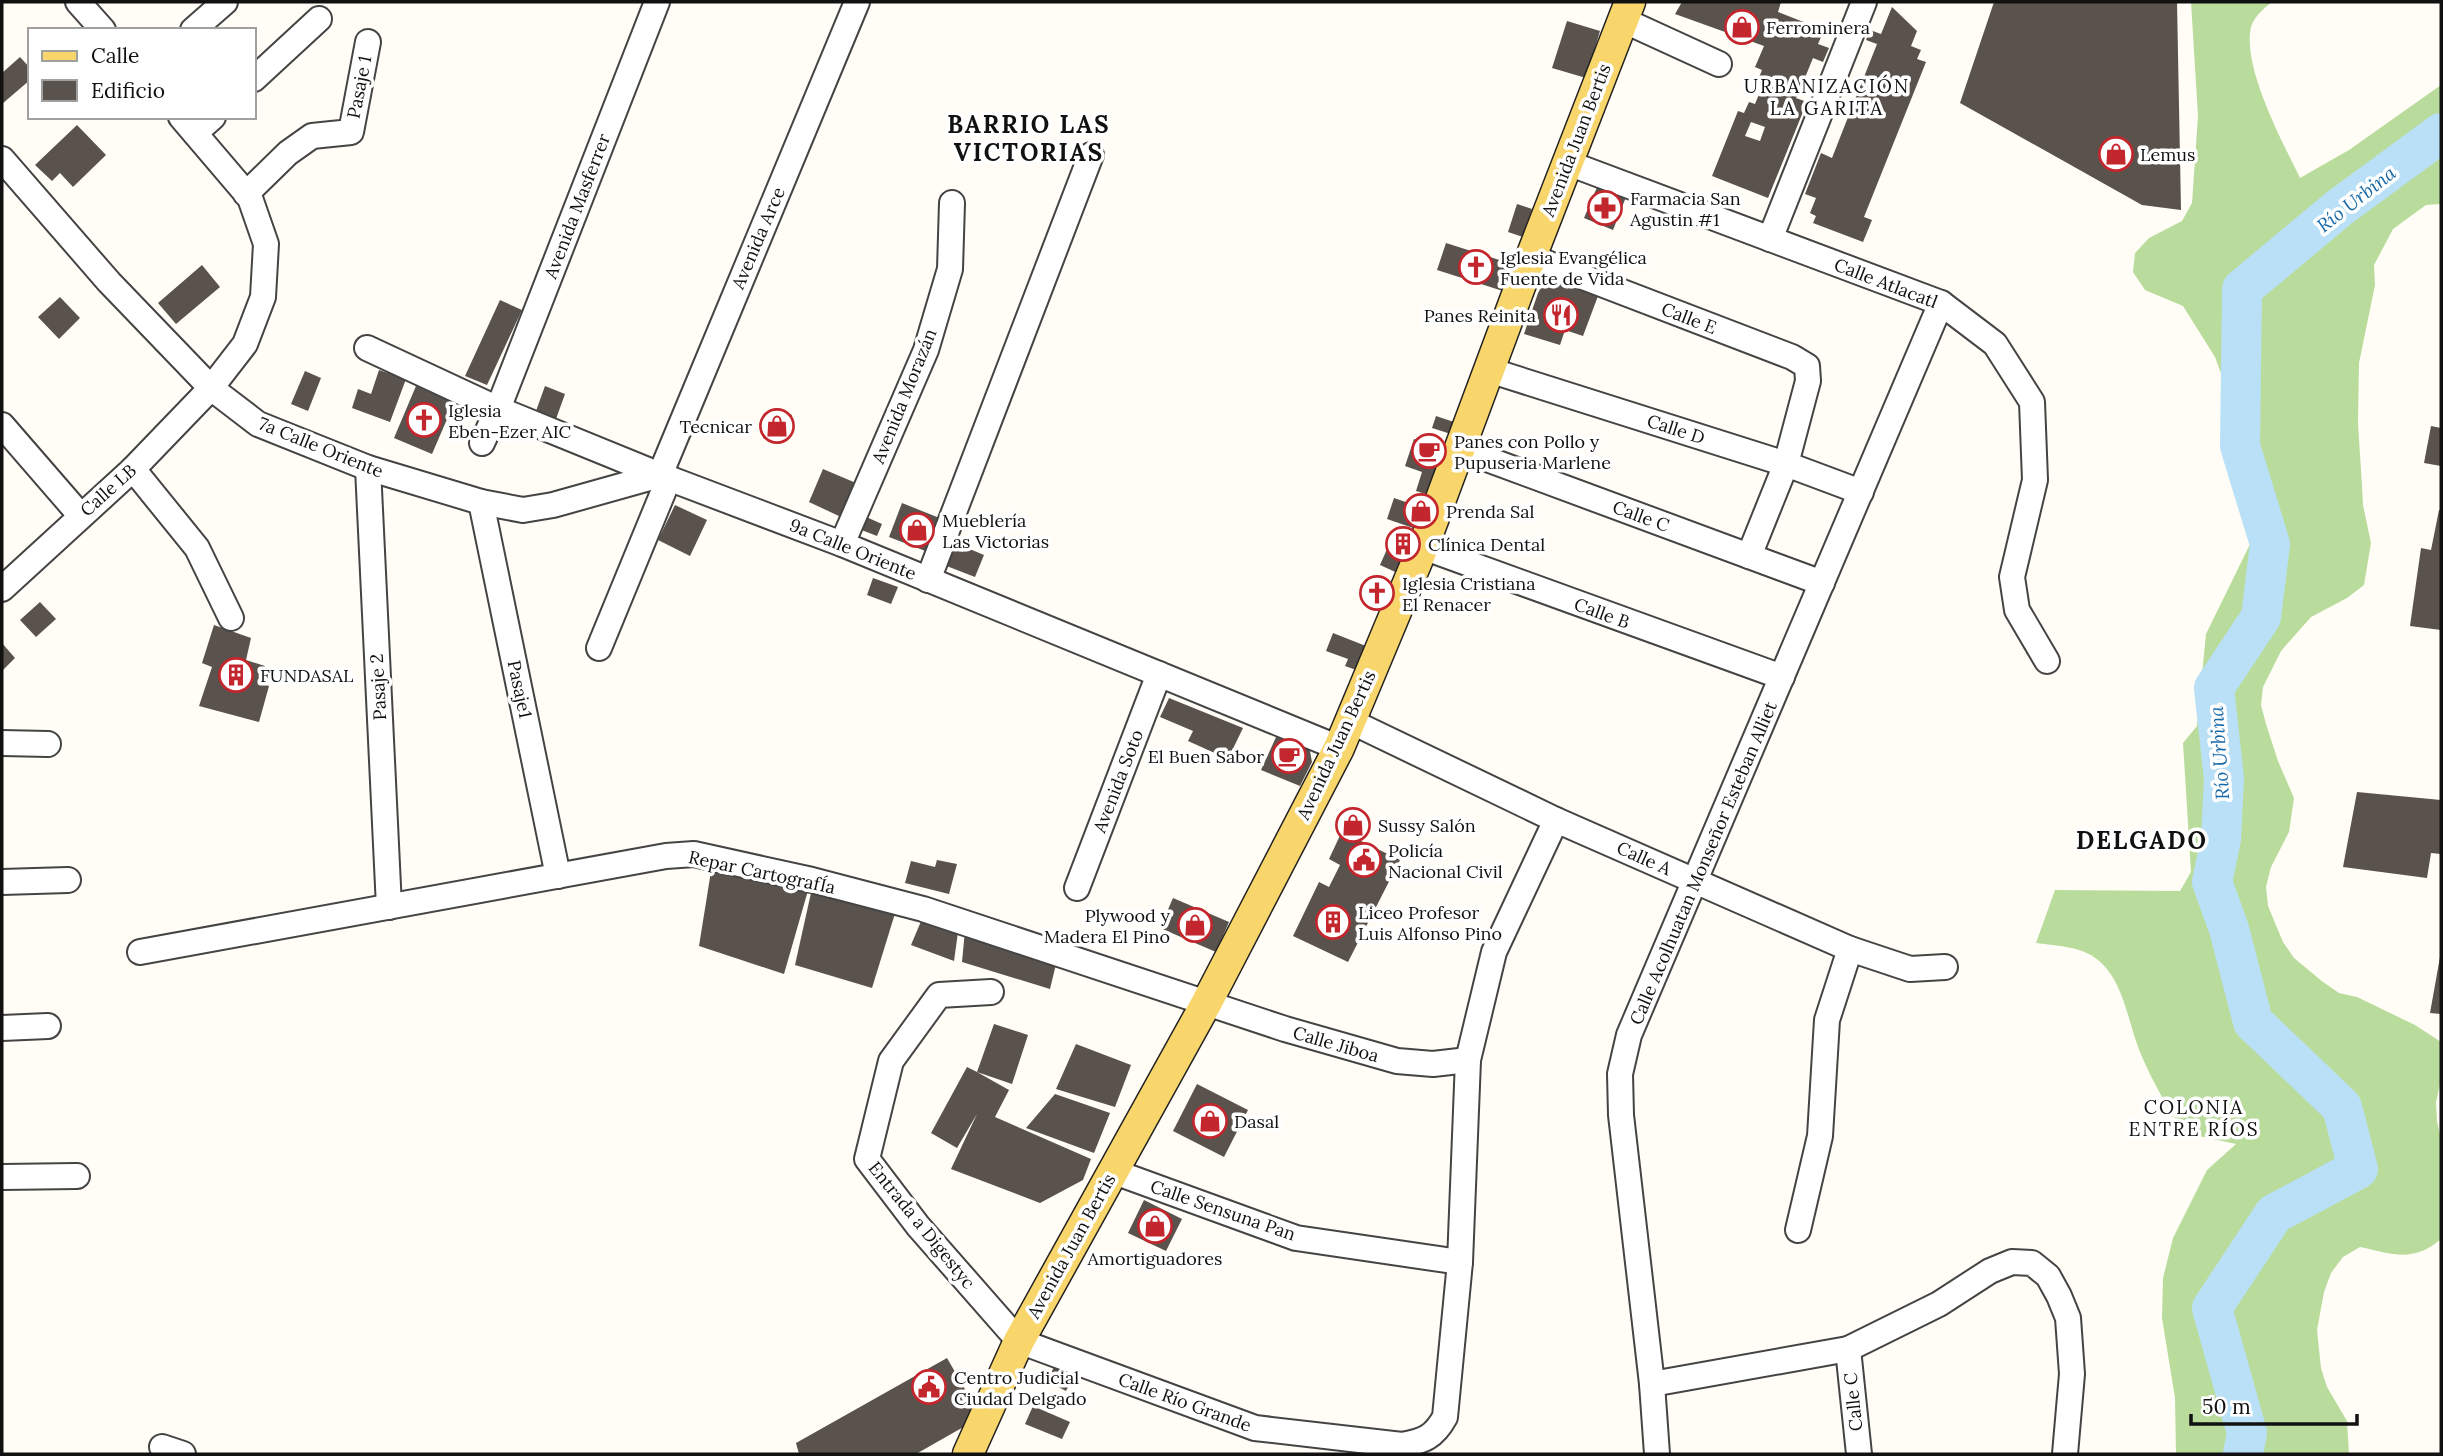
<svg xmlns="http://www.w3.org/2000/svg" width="2443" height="1456" font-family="Lora,serif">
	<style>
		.forest { fill: #b9dc9c }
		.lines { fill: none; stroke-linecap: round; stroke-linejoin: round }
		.river { stroke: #b9e0f7; stroke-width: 40 }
		.building { fill: #5a524d; fill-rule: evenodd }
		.minor-casing { stroke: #444; stroke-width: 28 }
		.major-casing { stroke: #222; stroke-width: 33 }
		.minor { stroke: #fff; stroke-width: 24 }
		.major { stroke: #f9d66b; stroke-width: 30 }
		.labels { text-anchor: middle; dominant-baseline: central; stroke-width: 7; stroke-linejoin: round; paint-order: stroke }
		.poi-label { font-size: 18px; fill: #111; stroke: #fff; text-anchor: start }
		.street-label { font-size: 18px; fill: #111; stroke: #fff }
		.neighbourhood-label { font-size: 19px; letter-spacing: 2px; fill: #111; stroke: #fff }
		.water-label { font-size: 19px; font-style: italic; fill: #1768a6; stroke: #fff }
		.district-label { font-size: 24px; font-weight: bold; letter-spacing: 2px; fill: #111; stroke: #fff }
	</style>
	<rect width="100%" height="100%" fill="#fffdf5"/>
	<!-- forest -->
	<path class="forest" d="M2191 2H2272C2264 8 2254 17 2251 27 2242 67 2282 141 2300 178L2349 150 2441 85V204L2426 205 2393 229 2374 265 2375 285 2359 363 2358 423 2362 486 2363 505 2371 543 2364 585 2347 598 2311 617 2281 651 2263 687 2261 705 2266 724 2278 761 2294 798 2289 832 2271 867 2266 887 2268 906 2283 942 2294 958 2323 982 2339 993 2357 997 2415 1025 2441 1042V1080L2436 1102 2437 1121 2441 1140V1239C2413 1263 2393 1254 2360 1247L2343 1257 2331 1273 2324 1292 2317 1330 2321 1368 2327 1387 2347 1421 2349 1454H2176L2175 1398 2162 1318 2163 1278 2173 1238 2207 1170 2236 1144 2185 1133C2167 1107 2152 1081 2140 1052 2128 1023 2124 981 2098 960 2081 946 2058 946 2036 943L2055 890 2180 891 2191 872 2183 743 2197 726 2206 634 2256 532 2224 416 2222 376 2215 357 2183 306 2145 290 2133 272 2135 253 2149 238 2182 221 2192 203 2198 116Z"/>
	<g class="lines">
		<!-- river -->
		<path class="river" d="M2243 1454 2247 1433 2212 1308 2274 1214 2358 1169 2342 1107 2253 1022 2229 929 2212 882 2221 839 2224 779 2214 688 2261 617 2270 544 2240 446 2242 289 2339 208 2441 133"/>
	</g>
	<!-- building -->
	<g class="building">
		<path d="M1682 2H1781L1778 12 1824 30 1818 44 1829 48 1823 62 1813 58 1802 85 1796 98 1807 102 1768 198 1712 176 1738 111 1744 113 1749 102 1755 104 1760 92 1754 90 1762 70 1755 67 1764 46 1675 14ZM1751 122 1765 127 1760 141 1745 136Z"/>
		<path d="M1994 2H2177L2181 210 2142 205 1960 103Z"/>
		<path d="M1892 7 1917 31 1911 46 1921 50 1917 59 1926 62 1864 217 1872 220 1863 242 1813 223 1816 216 1810 213 1816 198 1805 194 1821 153 1832 158 1841 135 1877 44 1866 40 1870 30 1881 34Z"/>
		<path d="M1567 21 1600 31 1586 78 1552 68Z"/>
		<path d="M20 57 30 68V80L2 104V73Z"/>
		<path d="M77 125 106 155 73 187 60 173 52 181 35 165Z"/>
		<path d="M1598 185 1626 197 1613 230 1584 218Z"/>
		<path d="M1517 204 1532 209 1523 237 1508 232Z"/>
		<path d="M1446 243 1515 265 1506 292 1437 270Z"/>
		<path d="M202 265 220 287 176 324 158 303Z"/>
		<path d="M1551 283H1561L1598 296 1583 336 1565 330 1560 345 1524 334 1538 293 1542 286Z"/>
		<path d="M60 297 80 318 59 339 38 317Z"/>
		<path d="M500 300 522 310 487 385 465 376Z"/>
		<path d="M379 370 406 379 390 422 352 408 358 389 371 394Z"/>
		<path d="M305 371 321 378 308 411 291 404Z"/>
		<path d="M416 386 454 403 432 454 394 438Z"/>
		<path d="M545 386 565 394 556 419 536 411Z"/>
		<path d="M775 408 792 415 779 444 763 438Z"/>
		<path d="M1436 416 1457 423 1454 435 1432 428Z"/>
		<path d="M2431 426 2441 428V466L2424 463Z"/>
		<path d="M1414 439 1448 449 1432 496 1416 491 1422 472 1405 466Z"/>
		<path d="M823 469 856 483 841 517 809 502Z"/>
		<path d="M1394 498 1429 510 1422 531 1387 519Z"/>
		<path d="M902 503 942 519 928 552 889 537Z"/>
		<path d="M675 505 707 520 690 556 658 540Z"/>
		<path d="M2439 510H2441V630L2410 626 2421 548 2431 550Z"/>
		<path d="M864 516 882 524 877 536 859 529Z"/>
		<path d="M1395 531 1419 542 1404 576 1380 565Z"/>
		<path d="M953 542 984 555 975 577 944 565Z"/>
		<path d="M873 578 898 587 891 604 867 595Z"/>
		<path d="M1366 579 1395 591 1389 607 1359 594Z"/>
		<path d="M40 602 56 619 36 637 20 620Z"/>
		<path d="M214 625 251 638 246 660 265 666 260 683 269 686 259 722 199 706 212 667 202 663Z"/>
		<path d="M1333 633 1371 648 1362 672 1345 666 1348 659 1326 651Z"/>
		<path d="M2 643 15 658 2 671Z"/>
		<path d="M1169 698 1243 728 1228 759 1188 741 1193 731 1160 717Z"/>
		<path d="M1277 735 1303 744 1310 751 1312 762 1300 786 1261 770Z"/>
		<path d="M2357 792 2441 800V854L2431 853 2427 878 2343 867Z"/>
		<path d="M1351 812 1364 818 1355 838 1400 860 1348 962 1293 936 1319 882 1329 887 1340 865 1329 859Z"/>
		<path d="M937 860 957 864 949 894 905 883 911 861 935 867Z"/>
		<path d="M712 865 809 887 784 974 699 946Z"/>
		<path d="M813 884 897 907 872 988 795 965Z"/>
		<path d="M1173 898 1229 922 1216 952 1160 928Z"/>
		<path d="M922 919 958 932 954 961 911 945Z"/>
		<path d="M965 930 1057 960 1050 989 962 962Z"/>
		<path d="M2440 957 2441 958V1014L2430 1013Z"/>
		<path d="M994 1024 1028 1035 1012 1084 977 1072 1009 1090 995 1117 1091 1159 1083 1180 1040 1203 951 1169 977 1114 957 1148 931 1133 967 1067 977 1072Z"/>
		<path d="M1076 1044 1131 1065 1115 1107 1056 1089Z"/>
		<path d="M1197 1084 1248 1110 1224 1157 1173 1131Z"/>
		<path d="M1055 1094 1110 1113 1094 1153 1026 1128Z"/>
		<path d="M1144 1200 1182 1219 1166 1251 1128 1233Z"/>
		<path d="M947 1358 981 1417 916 1454H799L796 1443Z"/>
		<path d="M1054 1367 1073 1377 1066 1391 1047 1381Z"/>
		<path d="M1033 1406 1070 1422 1062 1439 1025 1424Z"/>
	</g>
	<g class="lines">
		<!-- minor casing -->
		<g class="minor-casing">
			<g id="minor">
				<path d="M78 2 103 30"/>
				<path d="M1623 20 1719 64"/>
				<path d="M193 30 225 2"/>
				<path d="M254 79 319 19"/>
				<path d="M195 133 213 117"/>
				<path d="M2 159 109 282 211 388 258 424 368 468 481 502 523 510 553 505 660 475"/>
				<path d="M1568 163 1941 303 1995 344 2032 402 2035 480 2012 577 2017 610 2047 661"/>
				<path d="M246 194 288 153 312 136 351 132 368 42"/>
				<path d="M1770 239 1864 2"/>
				<path d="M1531 257 1792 357 1807 366 1808 381 1786 464 1749 556"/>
				<path d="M367 348 498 409 660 475 842 544 1339 748"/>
				<path d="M1489 370 1786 464 1861 492"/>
				<path d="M2 425 80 515"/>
				<path d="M482 443 498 409 657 2"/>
				<path d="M1460 449 1822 583"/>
				<path d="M368 468 389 907"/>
				<path d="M133 469 197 548 231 618"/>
				<path d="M660 475 857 2"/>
				<path d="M481 502 558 876"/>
				<path d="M842 544 926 350 950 269 952 203"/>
				<path d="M1423 547 1782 677"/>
				<path d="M928 580 1091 155"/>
				<path d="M2 589 133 469 211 388 245 344 263 297 266 244 250 198 181 117"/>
				<path d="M599 648 669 478"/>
				<path d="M1350 721 1556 820 1850 949 1910 969 1945 967"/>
				<path d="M2 743 48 744"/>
				<path d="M2 882 68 880"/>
				<path d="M1077 888 1159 674"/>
				<path d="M140 952 666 856 694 854 812 880 923 909 1285 1029 1397 1061 1433 1064 1468 1060"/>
				<path d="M991 992 939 995 891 1061 867 1159 918 1226 1019 1341 1255 1428 1402 1445C1424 1441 1434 1437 1445 1417L1460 1262 1468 1060 1494 952 1556 820"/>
				<path d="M2 1028 48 1026"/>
				<path d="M1112 1171 1296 1238 1460 1262"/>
				<path d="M2 1177 77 1176"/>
				<path d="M1798 1230 1820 1136 1827 1020 1850 949"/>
				<path d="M1848 1349 1859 1454"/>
				<path d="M1652 1384 1848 1349 1939 1304 1990 1271 2012 1262 2032 1263 2048 1276 2059 1296 2068 1318 2072 1374 2065 1454"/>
				<path d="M162 1447 183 1454"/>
				<path d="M1657 1454 1652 1384 1621 1115 1620 1074 1629 1035 1941 303"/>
			</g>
		</g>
		<!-- major casing -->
		<g class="major-casing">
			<path id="major" d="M968 1454 1019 1341 1207 1002 1339 748 1423 547 1531 257 1630 2"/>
		</g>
		<!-- minor -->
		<use href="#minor" class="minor"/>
		<!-- major -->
		<use href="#major" class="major"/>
	</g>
	<!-- icons -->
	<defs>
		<g id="shop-ring" transform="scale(1.75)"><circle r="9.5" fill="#fff" stroke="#c4262e" stroke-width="1.5"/><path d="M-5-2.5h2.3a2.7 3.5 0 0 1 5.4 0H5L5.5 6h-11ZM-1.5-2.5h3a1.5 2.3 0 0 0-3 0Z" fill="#c4262e"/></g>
		<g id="pharmacy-ring" transform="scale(1.75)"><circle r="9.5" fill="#fff" stroke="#c4262e" stroke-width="1.5"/><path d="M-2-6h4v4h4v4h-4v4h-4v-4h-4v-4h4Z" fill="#c4262e"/></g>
		<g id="church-ring" transform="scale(1.75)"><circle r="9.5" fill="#fff" stroke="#c4262e" stroke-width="1.5"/><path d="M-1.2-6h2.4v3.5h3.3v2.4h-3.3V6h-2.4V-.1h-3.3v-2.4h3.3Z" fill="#c4262e"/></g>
		<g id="restaurant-ring" transform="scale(1.75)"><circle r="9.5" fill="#fff" stroke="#c4262e" stroke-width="1.5"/><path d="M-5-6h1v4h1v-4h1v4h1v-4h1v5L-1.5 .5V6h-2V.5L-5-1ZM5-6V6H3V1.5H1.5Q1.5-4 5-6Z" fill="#c4262e"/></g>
		<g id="cafe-ring" transform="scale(1.75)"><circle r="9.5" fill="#fff" stroke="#c4262e" stroke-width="1.5"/><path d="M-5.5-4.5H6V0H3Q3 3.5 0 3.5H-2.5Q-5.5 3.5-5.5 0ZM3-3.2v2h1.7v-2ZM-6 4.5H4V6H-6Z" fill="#c4262e"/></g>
		<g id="building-ring" transform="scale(1.75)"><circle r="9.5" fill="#fff" stroke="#c4262e" stroke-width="1.5"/><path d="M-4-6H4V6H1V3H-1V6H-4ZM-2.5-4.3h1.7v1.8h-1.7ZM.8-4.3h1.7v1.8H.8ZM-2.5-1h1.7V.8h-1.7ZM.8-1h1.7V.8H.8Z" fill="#c4262e"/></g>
		<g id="civic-ring" transform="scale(1.75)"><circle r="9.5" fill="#fff" stroke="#c4262e" stroke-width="1.5"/><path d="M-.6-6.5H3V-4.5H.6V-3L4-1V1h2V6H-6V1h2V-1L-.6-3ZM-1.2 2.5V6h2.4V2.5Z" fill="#c4262e"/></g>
	</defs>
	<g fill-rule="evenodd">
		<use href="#shop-ring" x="1742" y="27"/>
		<use href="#shop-ring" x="2116" y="154"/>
		<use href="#pharmacy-ring" x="1605" y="208"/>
		<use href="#church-ring" x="1476" y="267"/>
		<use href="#restaurant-ring" x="1561" y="315"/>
		<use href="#church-ring" x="424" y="420"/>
		<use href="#shop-ring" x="777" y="426"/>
		<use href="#cafe-ring" x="1429" y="451"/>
		<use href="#shop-ring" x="1421" y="511"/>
		<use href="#shop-ring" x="917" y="530"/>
		<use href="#building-ring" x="1403" y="544"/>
		<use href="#church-ring" x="1377" y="593"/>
		<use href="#building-ring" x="236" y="675"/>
		<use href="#cafe-ring" x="1289" y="756"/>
		<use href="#shop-ring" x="1353" y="825"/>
		<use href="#civic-ring" x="1364" y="860"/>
		<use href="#building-ring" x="1333" y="922"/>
		<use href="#shop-ring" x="1195" y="925"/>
		<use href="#shop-ring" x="1210" y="1121"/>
		<use href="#shop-ring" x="1155" y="1226"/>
		<use href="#civic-ring" x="929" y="1387"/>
	</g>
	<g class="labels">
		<!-- poi labels -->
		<g class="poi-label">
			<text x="1766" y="27">Ferrominera</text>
			<text x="2140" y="154">Lemus</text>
			<text x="1630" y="198">Farmacia San<tspan x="1630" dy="21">Agustin #1</tspan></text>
			<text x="1500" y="257">Iglesia Evangélica<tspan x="1500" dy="21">Fuente de Vida</tspan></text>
			<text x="1536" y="315" text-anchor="end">Panes Reinita</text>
			<text x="448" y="410">Iglesia<tspan x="448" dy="21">Eben-Ezer AIC</tspan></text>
			<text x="752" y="426" text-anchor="end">Tecnicar</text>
			<text x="1454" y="441">Panes con Pollo y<tspan x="1454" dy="21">Pupuseria Marlene</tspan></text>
			<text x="1446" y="511">Prenda Sal</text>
			<text x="942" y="520">Mueblería<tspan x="942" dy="21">Las Victorias</tspan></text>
			<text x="1428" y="544">Clínica Dental</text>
			<text x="1402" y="583">Iglesia Cristiana<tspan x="1402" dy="21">El Renacer</tspan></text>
			<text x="260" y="675">FUNDASAL</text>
			<text x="1264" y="756" text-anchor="end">El Buen Sabor</text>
			<text x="1378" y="825">Sussy Salón</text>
			<text x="1388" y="850">Policía<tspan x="1388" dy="21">Nacional Civil</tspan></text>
			<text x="1358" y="912">Liceo Profesor<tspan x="1358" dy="21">Luis Alfonso Pino</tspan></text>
			<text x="1170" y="915" text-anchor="end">Plywood y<tspan x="1170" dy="21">Madera El Pino</tspan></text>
			<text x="1234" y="1121">Dasal</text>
			<text x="1155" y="1258" text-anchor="middle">Amortiguadores</text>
			<text x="954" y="1377">Centro Judicial<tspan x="954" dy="21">Ciudad Delgado</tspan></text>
		</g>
		<!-- street labels -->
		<g class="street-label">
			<text transform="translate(359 87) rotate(-79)">Pasaje 1</text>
			<text transform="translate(1576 140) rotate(-69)">Avenida Juan Bertis</text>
			<text transform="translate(577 206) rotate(-69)">Avenida Masferrer</text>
			<text transform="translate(758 238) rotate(-67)">Avenida Arce</text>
			<text transform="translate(1886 283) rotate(21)">Calle Atlacatl</text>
			<text transform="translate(1689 318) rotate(21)">Calle E</text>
			<text transform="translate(904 396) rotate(-68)">Avenida Morazán</text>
			<text transform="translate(1676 429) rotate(18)">Calle D</text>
			<text transform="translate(321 447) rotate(22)">7a Calle Oriente</text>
			<text transform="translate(108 490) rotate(-42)">Calle LB</text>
			<text transform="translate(1641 516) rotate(20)">Calle C</text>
			<text transform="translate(853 549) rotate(22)">9a Calle Oriente</text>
			<text transform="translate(1602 613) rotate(20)">Calle B</text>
			<text transform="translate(378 687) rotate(-93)">Pasaje 2</text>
			<text transform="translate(520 689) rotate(78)">Pasaje1</text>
			<text transform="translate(1336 745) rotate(-65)">Avenida Juan Bertis</text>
			<text transform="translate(1118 781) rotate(-69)">Avenida Soto</text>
			<text transform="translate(1644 858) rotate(24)">Calle A</text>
			<text transform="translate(1703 863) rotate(-67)">Calle Acolhuatan Monseñor Esteban Alliet</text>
			<text transform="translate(762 872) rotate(12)">Repar CartografÍa</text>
			<text transform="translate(1336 1044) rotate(16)">Calle Jiboa</text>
			<text transform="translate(1223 1210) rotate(19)">Calle Sensuna Pan</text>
			<text transform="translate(922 1225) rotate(51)">Entrada a Digestyc</text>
			<text transform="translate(1071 1246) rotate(-61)">Avenida Juan Bertis</text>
			<text transform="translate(1185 1402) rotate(20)">Calle Río Grande</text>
			<text transform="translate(1853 1402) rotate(-96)">Calle C</text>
		</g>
		<!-- neighbourhood labels -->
		<g class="neighbourhood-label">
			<text x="1827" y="86">URBANIZACIÓN<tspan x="1827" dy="22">LA GARITA</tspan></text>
			<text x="2194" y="1107">COLONIA<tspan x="2194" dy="22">ENTRE RÍOS</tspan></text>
		</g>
		<!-- water labels -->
		<g class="water-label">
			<text transform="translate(2356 199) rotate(-38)">Río Urbina</text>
			<text transform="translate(2219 753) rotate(-94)">Río Urbina</text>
		</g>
		<!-- district labels -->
		<g class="district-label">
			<text x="1029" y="124">BARRIO LAS<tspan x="1029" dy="28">VICTORIAS</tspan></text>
			<text x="2142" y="840">DELGADO</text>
		</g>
	</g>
	<!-- border -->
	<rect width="2443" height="1456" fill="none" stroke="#111111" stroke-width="7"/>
	<!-- legend -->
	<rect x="28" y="28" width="228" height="91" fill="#ffffff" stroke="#a0a0a0" stroke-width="2"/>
	<rect x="42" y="51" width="35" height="10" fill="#f9d66b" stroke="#a0a0a0" stroke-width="2"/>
	<text x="91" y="63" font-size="21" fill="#111111">Calle</text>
	<rect x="42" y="80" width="35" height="21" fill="#5a524d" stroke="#a0a0a0" stroke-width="2"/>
	<text x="91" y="98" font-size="21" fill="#111111">Edificio</text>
	<!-- scale -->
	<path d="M2191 1414v10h166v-10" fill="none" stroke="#111111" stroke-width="3.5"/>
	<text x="2202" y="1414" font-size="21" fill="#111111" stroke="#ffffff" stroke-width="5" paint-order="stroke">50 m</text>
</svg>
